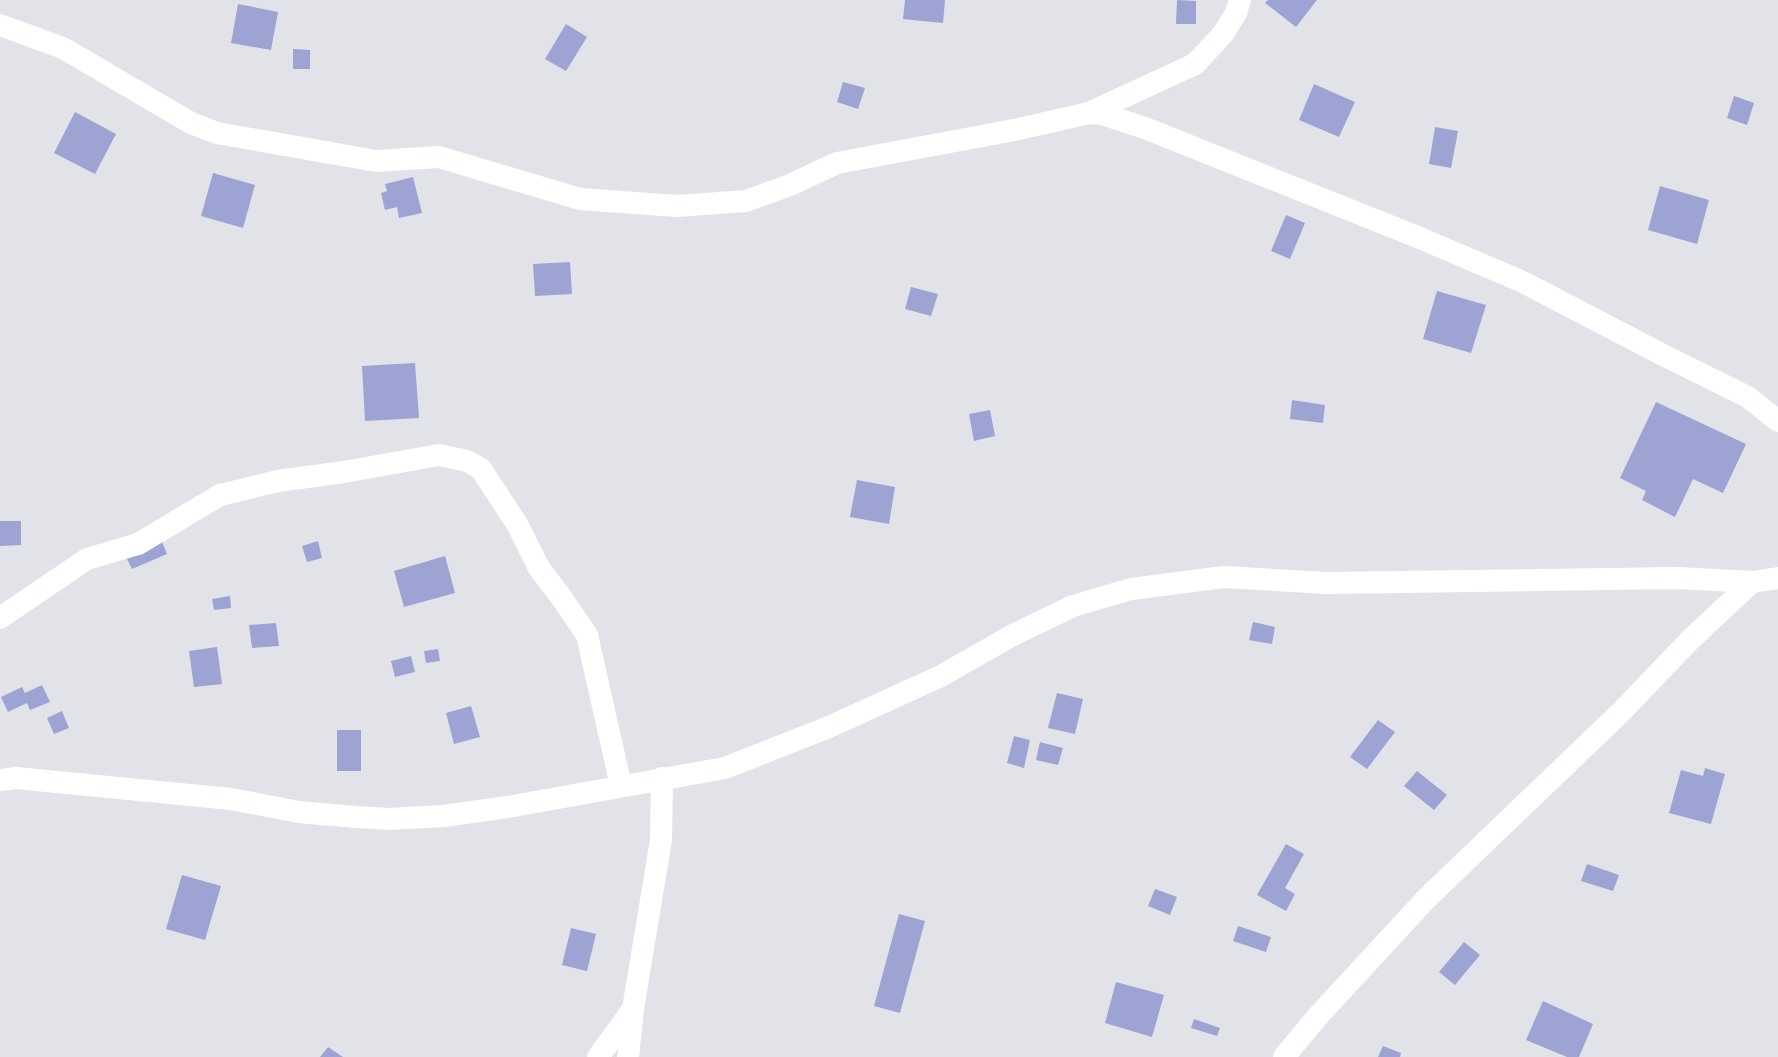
<svg xmlns="http://www.w3.org/2000/svg" width="1778" height="1057" font-family="'Libre Baskerville',serif">
	<style>
		.building { fill: #9da3d2 }
		.lines { fill: none; stroke-linecap: round; stroke-linejoin: round }
		.minor { stroke: #fff; stroke-width: 22 }
	</style>
	<rect width="100%" height="100%" fill="#e2e3e9"/>
	<!-- building -->
	<g class="building">
		<path d="M905 0H945L943 23 903 19Z"/>
		<path d="M1177 0 1196 1V24H1176Z"/>
		<path d="M1268 0H1317L1296 27 1265 3Z"/>
		<path d="M238 4 278 12 271 50 231 43Z"/>
		<path d="M566 24 587 37 566 71 545 59Z"/>
		<path d="M293 49 310 50V69H293Z"/>
		<path d="M843 82 865 88 858 109 837 102Z"/>
		<path d="M1314 84 1355 102 1339 137 1299 120Z"/>
		<path d="M1734 96 1754 103 1747 125 1727 118Z"/>
		<path d="M75 112 116 134 95 174 54 153Z"/>
		<path d="M1435 127 1458 131 1451 168 1429 164Z"/>
		<path d="M213 173 255 185 243 228 201 216Z"/>
		<path d="M413 177 422 213 399 218 397 207 385 210 381 193 387 191 385 184Z"/>
		<path d="M1660 186 1709 200 1697 244 1648 230Z"/>
		<path d="M1286 215 1305 223 1290 259 1271 251Z"/>
		<path d="M570 262 572 294 535 296 533 264Z"/>
		<path d="M911 287 938 294 931 316 905 309Z"/>
		<path d="M1437 291 1486 305 1471 353 1423 339Z"/>
		<path d="M415 363 419 418 365 421 362 366Z"/>
		<path d="M1292 400 1325 405 1323 423 1290 419Z"/>
		<path d="M1656 402 1746 444 1723 493 1693 479 1675 517 1642 500 1646 491 1620 478Z"/>
		<path d="M990 410 995 436 974 441 969 414Z"/>
		<path d="M857 480 895 487 889 524 850 517Z"/>
		<path d="M0 521H21V545L0 546Z"/>
		<path d="M160 537 167 554 132 569 124 553Z"/>
		<path d="M318 541 322 558 307 562 302 546Z"/>
		<path d="M445 556 455 593 404 607 394 571Z"/>
		<path d="M230 596 231 608 214 610 212 599Z"/>
		<path d="M1253 622 1275 627 1272 644 1249 640Z"/>
		<path d="M276 623 279 646 252 648 249 625Z"/>
		<path d="M217 647 222 684 194 687 189 651Z"/>
		<path d="M438 649 440 661 426 663 424 651Z"/>
		<path d="M411 656 415 672 395 677 391 661Z"/>
		<path d="M42 685 50 702 30 710 27 703 8 712 1 697 22 687 25 693Z"/>
		<path d="M1057 693 1083 699 1075 734 1048 728Z"/>
		<path d="M471 706 480 737 454 744 446 713Z"/>
		<path d="M62 711 69 728 54 734 47 718Z"/>
		<path d="M1378 720 1395 732 1367 769 1350 757Z"/>
		<rect x="337" y="730" width="24" height="41"/>
		<path d="M1014 736 1030 740 1024 768 1007 763Z"/>
		<path d="M1040 742 1063 748 1058 765 1036 760Z"/>
		<path d="M1705 768 1725 774 1711 824 1669 813 1681 770 1703 776Z"/>
		<path d="M1417 771 1447 795 1434 810 1404 786Z"/>
		<path d="M1286 844 1304 854 1285 888 1295 894 1286 911 1257 895Z"/>
		<path d="M1587 864 1619 875 1613 891 1581 881Z"/>
		<path d="M182 875 221 886 205 940 166 929Z"/>
		<path d="M1155 889 1177 897 1170 915 1148 906Z"/>
		<path d="M899 914 925 921 900 1013 874 1006Z"/>
		<path d="M1238 926 1271 937 1266 952 1233 941Z"/>
		<path d="M571 928 596 934 587 971 562 965Z"/>
		<path d="M1464 942 1480 955 1455 985 1439 972Z"/>
		<path d="M1116 982 1164 995 1152 1037 1105 1023Z"/>
		<path d="M1543 1001 1593 1024 1579 1057H1567L1526 1040Z"/>
		<path d="M1194 1019 1220 1028 1217 1036 1191 1028Z"/>
		<path d="M1383 1046 1401 1053 1400 1057H1378Z"/>
		<path d="M328 1047 343 1057H320Z"/>
	</g>
	<g class="lines">
		<!-- minor -->
		<g class="minor">
			<path d="M0 25 63 48 191 123 217 133 376 161 439 157 580 199 677 206 746 201 790 185 837 163 1019 129 1089 113 1102 114 1145 128 1420 238 1523 282 1663 355 1748 397 1778 421"/>
			<path d="M1089 113 1195 64 1223 34 1236 13 1240 0"/>
			<path d="M0 618 87 559 138 544 220 495 278 481 344 472 439 455 467 461 481 469 517 524 539 568 561 597 587 635 621 786"/>
			<path d="M0 780 16 778 231 799 299 812 356 817 389 819 443 816 508 807 725 768 829 727 941 676 1011 636 1073 606 1131 589 1224 577 1327 583 1677 578 1752 582 1778 578"/>
			<path d="M598 1057 633 1009"/>
			<path d="M628 1057 633 1009 661 840 662 778"/>
			<path d="M1284 1057 1318 1016 1426 899 1621 712 1691 639 1752 582"/>
		</g>
	</g>
</svg>
